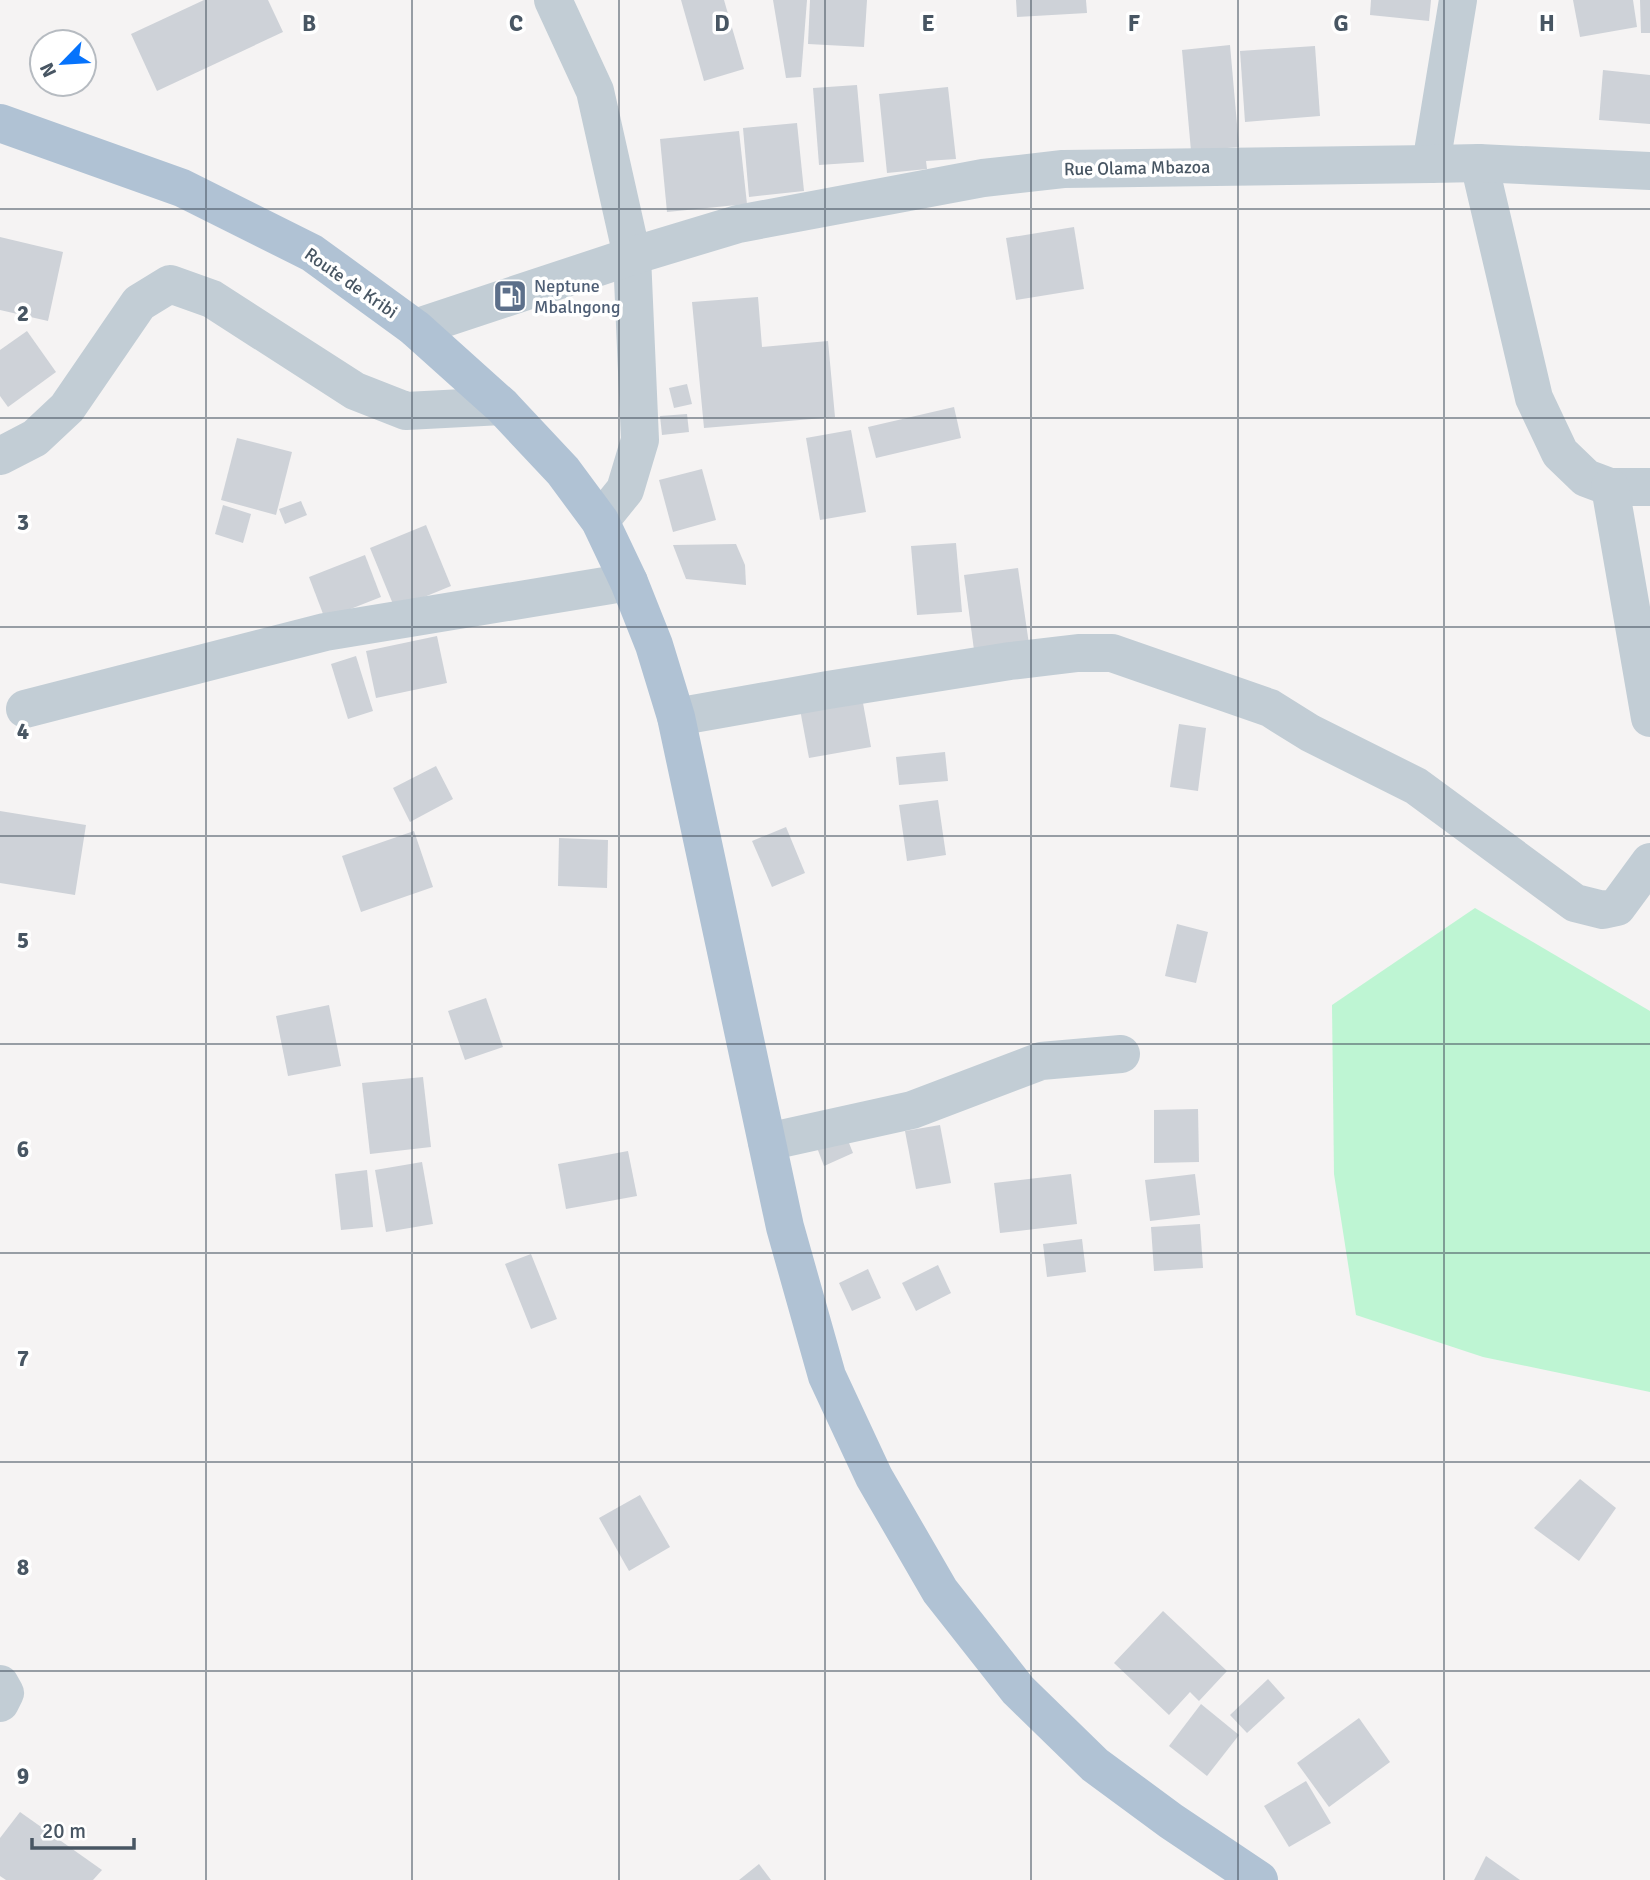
<svg xmlns="http://www.w3.org/2000/svg" width="1650" height="1880" font-family="Signika,sans-serif">
	<style>
		.green { fill: #bef5d3 }
		.building { fill: #ced2d8 }
		.lines { fill: none; stroke-linecap: round; stroke-linejoin: round }
		.minor { stroke: #c2cdd5; stroke-width: 38 }
		.major { stroke: #b0c2d4; stroke-width: 38 }
		.grid { fill: none; stroke: #485663; stroke-width: 2; stroke-opacity: 0.55 }
		.labels { text-anchor: middle; dominant-baseline: central; stroke-width: 7; stroke-linejoin: round; paint-order: stroke }
		.street-label { font-size: 18px; fill: #485663; stroke: #fff }
		.service-label { font-size: 18px; fill: #4e5e75; stroke: #fff; text-anchor: start }
		.grid-label { font-size: 23px; text-anchor: middle; font-weight: bold; fill: #485663; stroke: #fff; stroke-width: 7; stroke-linejoin: round; paint-order: stroke }
	</style>
	<rect width="100%" height="100%" fill="#f5f3f3"/>
	<!-- green -->
	<path class="green" d="M1475 908 1650 1011V1392L1483 1357 1356 1315 1334 1174 1332 1005Z"/>
	<!-- building -->
	<g class="building">
		<path d="M204 0H268L283 32 157 91 131 34Z"/>
		<path d="M681 0H724L744 69 704 81Z"/>
		<path d="M773 0H807L801 77 786 78Z"/>
		<path d="M810 0H867L864 47 808 44Z"/>
		<path d="M1016 0H1086L1087 13 1017 17Z"/>
		<path d="M1371 0H1431L1429 21 1370 15Z"/>
		<path d="M1573 0H1633L1637 27 1580 37Z"/>
		<path d="M1640 0H1650V33H1641Z"/>
		<path d="M1230 45 1239 147 1191 151 1182 50Z"/>
		<path d="M1315 46 1320 116 1245 122 1240 51Z"/>
		<path d="M1603 70 1650 75V124L1599 120Z"/>
		<path d="M857 85 864 162 819 165 813 88Z"/>
		<path d="M948 87 956 159 926 161 927 169 887 173 879 94Z"/>
		<path d="M797 123 804 191 749 197 743 128Z"/>
		<path d="M739 131 747 204 667 212 660 139Z"/>
		<path d="M1074 227 1084 289 1016 300 1006 238Z"/>
		<path d="M0 237 63 252 48 321 0 310Z"/>
		<path d="M758 297 762 347 828 341 835 417 704 428 692 302Z"/>
		<path d="M27 331 56 372 8 407 0 396V350Z"/>
		<path d="M687 384 692 404 674 408 669 388Z"/>
		<path d="M954 407 961 438 876 458 868 427Z"/>
		<path d="M687 414 689 432 662 435 660 416Z"/>
		<path d="M851 430 866 512 820 520 806 438Z"/>
		<path d="M237 438 292 452 276 515 221 500Z"/>
		<path d="M702 469 716 520 673 532 659 480Z"/>
		<path d="M301 501 307 515 285 524 279 509Z"/>
		<path d="M223 505 251 514 243 543 215 534Z"/>
		<path d="M426 525 451 586 395 609 370 548Z"/>
		<path d="M956 543 962 612 917 615 911 546Z"/>
		<path d="M736 544 745 565 746 585 686 579 673 545Z"/>
		<path d="M365 555 381 597 325 619 309 577Z"/>
		<path d="M1018 568 1031 658 976 665 964 575Z"/>
		<path d="M437 636 447 683 376 698 366 651Z"/>
		<path d="M356 656 373 711 348 719 331 664Z"/>
		<path d="M861 692 871 747 809 758 799 704Z"/>
		<path d="M1179 724 1206 728 1198 791 1170 787Z"/>
		<path d="M945 752 948 781 899 785 896 757Z"/>
		<path d="M436 766 453 799 410 822 393 788Z"/>
		<path d="M938 800 946 855 907 861 899 805Z"/>
		<path d="M0 811 86 825 75 895 0 883Z"/>
		<path d="M786 827 805 873 772 887 752 841Z"/>
		<path d="M414 831 433 887 361 912 342 856Z"/>
		<path d="M559 838 608 840 607 888 558 886Z"/>
		<path d="M1177 924 1208 932 1196 983 1165 976Z"/>
		<path d="M486 998 503 1047 465 1060 448 1011Z"/>
		<path d="M329 1005 341 1066 288 1076 276 1016Z"/>
		<path d="M423 1077 431 1147 370 1154 362 1083Z"/>
		<path d="M1198 1109 1199 1162 1154 1163V1110Z"/>
		<path d="M940 1125 951 1183 916 1189 905 1131Z"/>
		<path d="M845 1133 853 1153 824 1166 816 1145Z"/>
		<path d="M628 1151 637 1196 566 1209 558 1164Z"/>
		<path d="M422 1162 433 1224 386 1232 375 1170Z"/>
		<path d="M367 1170 373 1227 341 1230 335 1174Z"/>
		<path d="M1071 1174 1077 1224 1000 1233 994 1183Z"/>
		<path d="M1195 1174 1200 1215 1150 1221 1145 1180Z"/>
		<path d="M1200 1224 1203 1268 1154 1271 1151 1227Z"/>
		<path d="M1082 1239 1086 1272 1047 1277 1043 1244Z"/>
		<path d="M531 1254 557 1319 531 1329 505 1264Z"/>
		<path d="M938 1265 951 1293 916 1311 902 1283Z"/>
		<path d="M868 1269 881 1298 852 1311 839 1283Z"/>
		<path d="M1580 1479 1616 1508 1579 1561 1534 1528Z"/>
		<path d="M640 1495 670 1547 629 1571 599 1518Z"/>
		<path d="M1163 1611 1227 1671 1199 1701 1190 1692 1169 1715 1114 1663Z"/>
		<path d="M1268 1679 1285 1698 1247 1733 1230 1715Z"/>
		<path d="M1201 1704 1239 1735 1207 1776 1169 1746Z"/>
		<path d="M1359 1718 1390 1762 1329 1807 1297 1763Z"/>
		<path d="M1306 1781 1331 1823 1289 1847 1264 1806Z"/>
		<path d="M20 1812 102 1870 93 1880H6L0 1876V1838Z"/>
		<path d="M1486 1856 1520 1880H1474Z"/>
		<path d="M759 1864 771 1880H739Z"/>
	</g>
	<g class="lines">
		<!-- minor -->
		<g class="minor">
			<path d="M553 0 595 91 632 256 640 440 625 490 600 521"/>
			<path d="M1479 163 1534 398 1560 453 1586 478 1610 487H1650"/>
			<path d="M1431 164 1458 0"/>
			<path d="M415 328 632 256 738 224 983 178 1063 169 1431 164 1479 163 1650 171"/>
			<path d="M0 456 35 438 67 408 139 303 170 284 212 299 355 391 406 411 502 406"/>
			<path d="M1610 487 1650 718"/>
			<path d="M25 709 325 632 629 582"/>
			<path d="M676 717 828 690 1010 661 1078 653H1112L1270 708 1310 733 1416 786 1575 903 1603 910 1617 907 1650 862"/>
			<path d="M767 1142 912 1110 1041 1061 1121 1054"/>
			<path d="M0 1684 5 1693 0 1703"/>
		</g>
		<!-- major -->
		<path class="major" d="M0 123 182 188 312 253 415 328 502 406 563 471 600 521 629 582 654 645 676 717 785 1227 827 1376 874 1477 940 1591 1018 1690 1095 1765 1171 1821 1259 1880"/>
	</g>
	<!-- grid -->
	<path class="grid" d="M206 0V1880M412 0V1880M619 0V1880M825 0V1880M1031 0V1880M1238 0V1880M1444 0V1880M0 209H1650M0 418H1650M0 627H1650M0 836H1650M0 1044H1650M0 1253H1650M0 1462H1650M0 1671H1650"/>
	<!-- icons -->
	<defs>
		<g id="fuel-square" transform="scale(1.75)"><rect x="-9" y="-9" width="18" height="18" rx="4" fill="#5c6f8a" stroke="#fff"/><path d="M-5.5-6h7V0h2V4h1.3V-2.5L3-4.5l.8-.8L6-3V5H2.5V1h-1V6h-7ZM-4.2-4.7v3.2H.2V-4.7Z" fill="#fff"/></g>
	</defs>
	<g fill-rule="evenodd">
		<use href="#fuel-square" x="510" y="296"/>
	</g>
	<g class="labels">
		<!-- street labels -->
		<g class="street-label">
			<text transform="translate(1137 168) rotate(-1)">Rue Olama Mbazoa</text>
			<text transform="translate(351 283) rotate(35)">Route de Kribi</text>
		</g>
		<!-- service labels -->
		<g class="service-label">
			<text x="534" y="286">Neptune<tspan x="534" dy="21">Mbalngong</tspan></text>
		</g>
	</g>
	<g class="grid-label">
		<text x="309" y="31">B</text>
		<text x="516" y="31">C</text>
		<text x="722" y="31">D</text>
		<text x="928" y="31">E</text>
		<text x="1134" y="31">F</text>
		<text x="1341" y="31">G</text>
		<text x="1547" y="31">H</text>
		<text x="23" y="321">2</text>
		<text x="23" y="530">3</text>
		<text x="23" y="739">4</text>
		<text x="23" y="948">5</text>
		<text x="23" y="1157">6</text>
		<text x="23" y="1366">7</text>
		<text x="23" y="1575">8</text>
		<text x="23" y="1784">9</text>
	</g>
	<!-- north arrow -->
	<g transform="translate(63 63) rotate(245)"><circle r="33" fill="#ffffff" stroke="#b6bbc1" stroke-width="2"/>
	<path d="M0-5L12 26L0 18L-12 26Z" fill="#0673fc"/>
	<text y="-10" font-size="19" font-weight="bold" text-anchor="middle" fill="#485663">N</text>
	</g>
	<!-- scale -->
	<path d="M32 1838v10h102v-10" fill="none" stroke="#485663" stroke-width="3.5"/>
	<text x="42" y="1838" font-size="21" fill="#485663" stroke="#ffffff" stroke-width="5" paint-order="stroke">20 m</text>
</svg>
